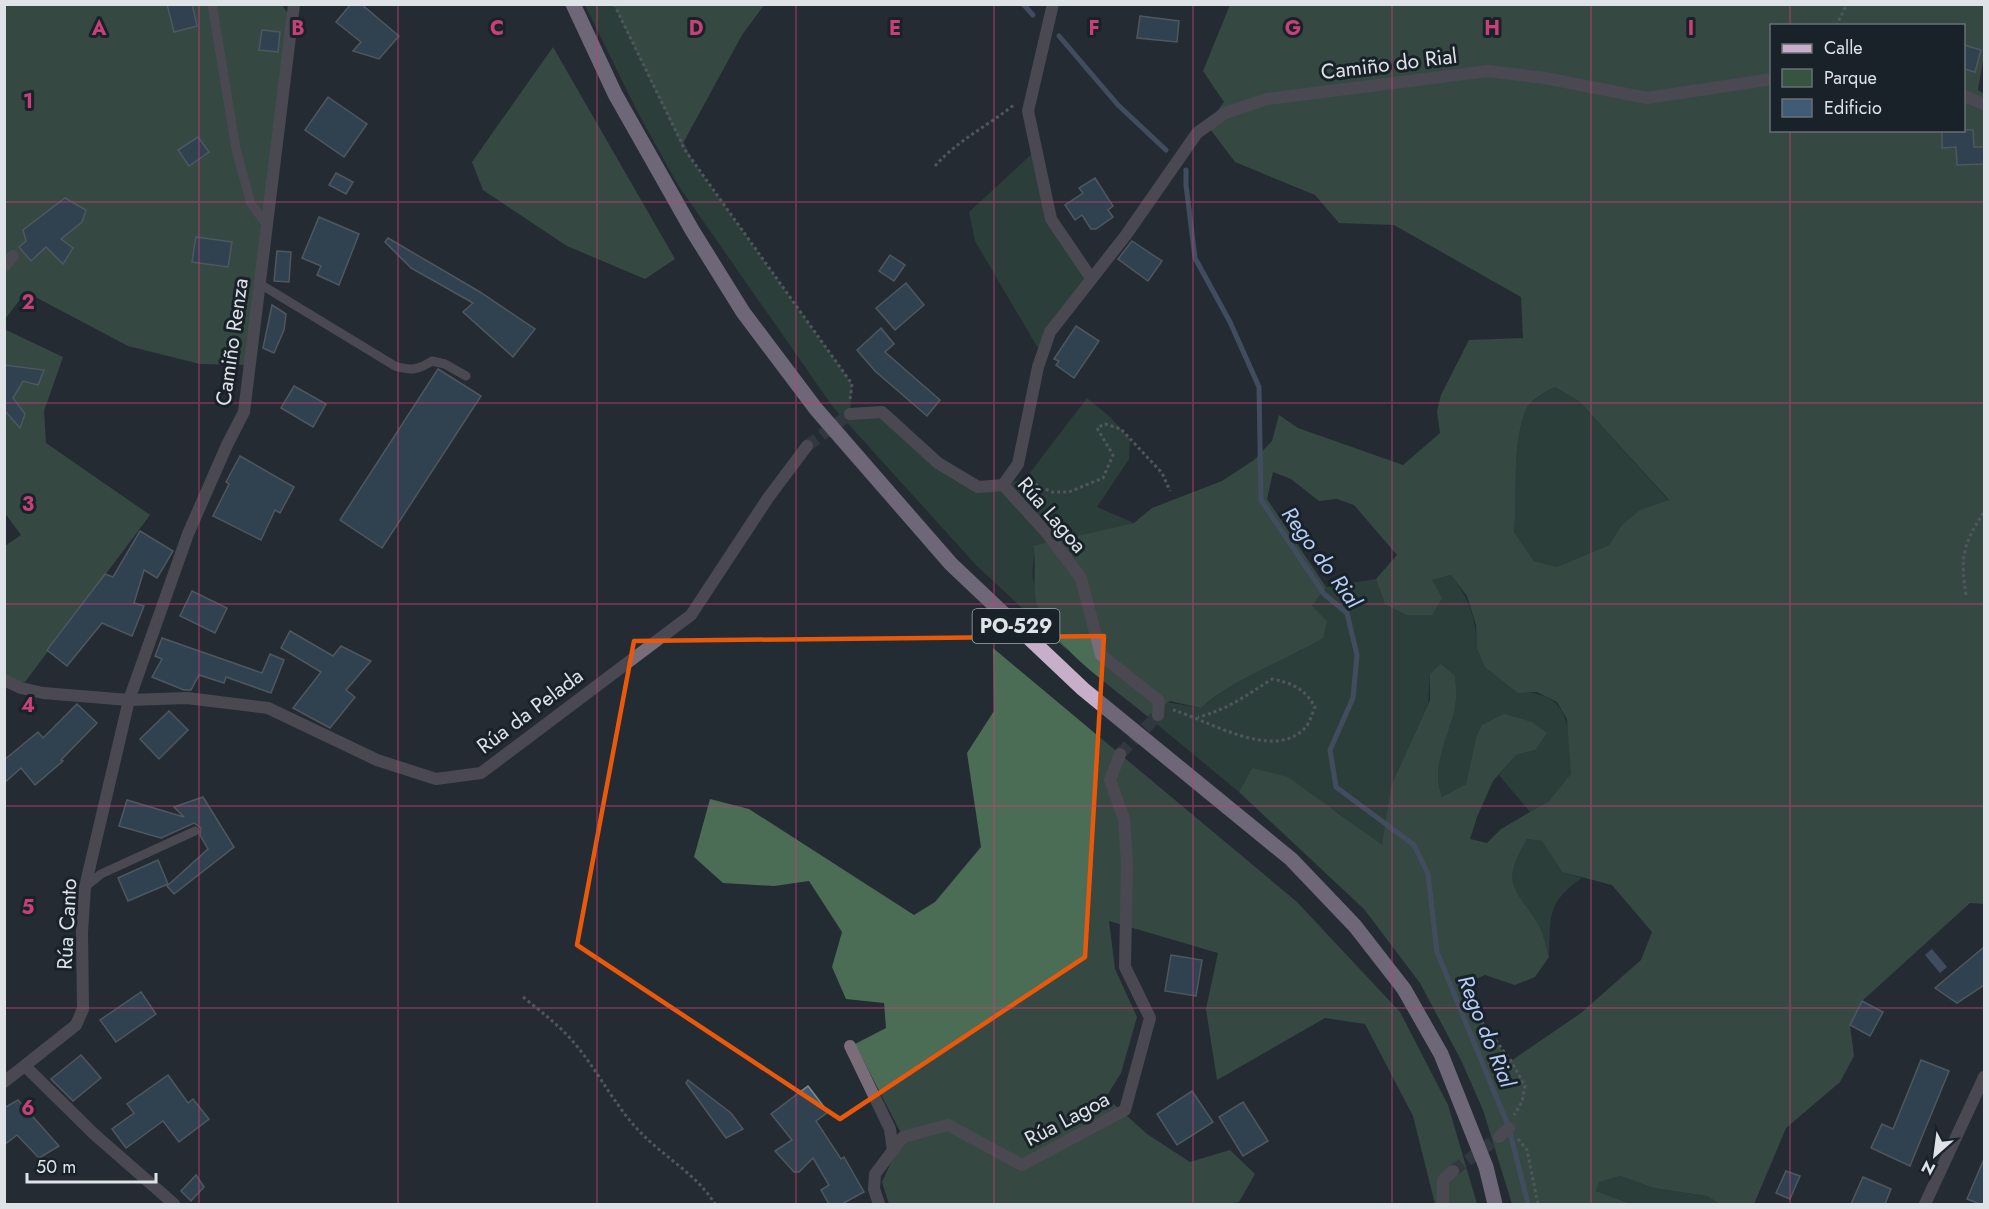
<svg xmlns="http://www.w3.org/2000/svg" width="1989" height="1209" font-family="Jost,sans-serif">
	<style>
		.green { fill: #375440 }
		.forest { fill: #4b6c55; fill-rule: evenodd }
		.water { fill: #657694 }
		.lines { fill: none; stroke-linecap: round; stroke-linejoin: round }
		.stream { stroke: #657694; stroke-width: 5 }
		.building { fill: #3f5c74; stroke: #818b93; stroke-width: 1.5 }
		.minor-tunnel { stroke: #40474e; stroke-width: 12; stroke-dasharray: 12 6; stroke-linecap: butt }
		.path { stroke: #838a90; stroke-width: 3; stroke-dasharray: 3 3; stroke-linecap: butt }
		.service { stroke: #796d79; stroke-width: 9 }
		.minor { stroke: #796d79; stroke-width: 12 }
		.primary { stroke: #c7afc9; stroke-width: 15 }
		.marked { fill: none; stroke: #e8590c; stroke-width: 4.5; stroke-linejoin: round }
		.grid { fill: none; stroke: #c74177; stroke-width: 1.5; stroke-opacity: 0.55 }
		.labels { text-anchor: middle; dominant-baseline: central; stroke-width: 6; stroke-linejoin: round; paint-order: stroke }
		.shield { fill: #1a2229; stroke: #a2a9ae; stroke-width: 1.5 }
		.shield-label { font-size: 20px; font-weight: bold; fill: #dde3e7 }
		.street-label { font-size: 21px; fill: #dde3e7; stroke: #1a2229 }
		.water-label { font-size: 22px; font-style: italic; fill: #b5cdf8; stroke: #1a2229 }
		.grid-label { font-size: 20px; text-anchor: middle; font-weight: bold; fill: #c74177; stroke: #1a2229; stroke-width: 6; stroke-linejoin: round; paint-order: stroke }
	</style>
	<rect width="100%" height="100%" fill="#242c33"/>
	<!-- green -->
	<g class="green">
		<path d="M585 5H614L694 163 852 384 850 414 882 412 978 487 1003 485 1026 478 1087 398 1109 416 1130 439 1129 459 1097 507 1134 523 1033 547C1036 558 1031 568 1033 579 1036 603 1054 632 1068 651L976 565 833 407 678 185 636 109Z"/>
		<path d="M1036 150 1051 219 1091 278 1042 355 975 241 969 212Z"/>
		<path d="M1555 387 1579 401 1669 501 1621 526 1609 545 1557 567 1534 561 1514 532C1518 495 1511 445 1526 410 1531 400 1545 392 1555 387Z"/>
		<path d="M1451 575C1469 598 1476 618 1477 648L1518 692C1574 692 1568 730 1572 774L1549 801 1530 812 1499 775 1516 755 1535 750 1475 743 1466 784 1442 797C1431 766 1446 731 1456 701L1430 674 1428 704 1391 786 1382 846 1337 812 1252 768 1239 792 1147 716 1159 701 1201 708C1231 683 1265 664 1301 651L1312 606 1326 587 1376 579 1385 604 1432 580Z"/>
		<path d="M1527 839 1542 841 1562 872 1582 878C1546 903 1551 915 1549 957 1546 947 1544 935 1538 926 1514 885 1500 886 1527 839Z"/>
		<path d="M1620 1176 1654 1188 1707 1196 1720 1204H1631L1596 1191 1598 1182Z"/>
	</g>
	<!-- forest -->
	<g class="forest">
		<path d="M5 5H282L294 23 250 365 200 364 128 346 26 292 5 319Z"/>
		<path d="M614 5H764L742 35 682 145Z"/>
		<path d="M1230 5H1984V55L1978 90 1984 94V904L1970 903 1862 1001 1850 1025 1854 1056 1840 1082 1786 1128 1754 1204H1720L1707 1196 1654 1188 1620 1176 1599 1182 1596 1191 1631 1204H1512L1483 1110 1461 1060 1420 983 1364 909 1239 792 1252 768 1288 777 1382 845 1391 786 1430 700V674L1441 664 1455 676C1455 684 1457 693 1456 700 1452 733 1429 762 1442 797L1466 784 1476 738 1482 725 1504 714 1532 722 1547 733 1535 750 1516 755 1493 781 1477 817 1470 839 1487 843 1501 829 1549 801 1571 774 1567 719 1557 702 1537 692 1518 693 1485 667 1477 648 1476 625 1467 596 1451 575 1432 580 1442 598 1432 615H1407L1385 604 1376 579 1397 555 1354 505 1337 499 1319 501 1291 479 1273 472 1267 499 1326 587 1312 606 1327 621 1323 638C1283 662 1237 676 1201 708L1170 701 1147 716C1115 689 1054 648 1039 610 1030 587 1038 567 1033 546L1134 523 1152 508 1222 481 1254 460 1272 441 1279 415 1298 428 1403 465 1440 433 1437 411 1441 395 1469 340 1523 338 1521 297 1394 225 1339 223 1315 195 1235 162 1207 125 1224 102 1203 71ZM1772 26H1964V130H1772ZM1555 387 1579 401 1669 500 1640 510 1621 526 1609 545 1557 567 1534 561 1514 532C1518 494 1511 446 1526 410 1530 400 1545 392 1555 387ZM1527 839 1542 841 1562 872 1612 885 1652 932 1641 960 1581 1013 1511 1061C1489 1037 1478 1013 1466 983L1485 975 1515 985 1535 977 1549 957C1546 947 1544 935 1539 926 1514 885 1500 886 1527 839Z"/>
		<path d="M553 47 675 259 645 279 567 246 483 190 472 162Z"/>
		<path d="M4 329 63 357 44 411 46 443 150 515 25 682 5 680V546L21 535 5 513Z"/>
		<path d="M993 648 1297 902 1400 1012 1448 1105 1477 1204H1435L1413 1116 1365 1024 1325 1018 1217 1080 1206 1009 1218 953 1109 921 1115 969 1137 1017 1121 1073 1106 1097 1147 1134 1190 1162 1230 1150 1255 1174 1239 1202 1225 1204H889L882 1182 903 1137 855 1044 886 1028 884 1003 846 999 832 967 842 932 809 881 774 886 723 883 694 857 710 799 749 809 914 915 935 902 981 847 967 753 994 711Z"/>
	</g>
	<!-- water -->
	<path class="water" d="M1932 949 1947 967 1940 973 1925 955Z"/>
	<g class="lines">
		<!-- stream -->
		<g class="stream">
			<path d="M1023 4 1033 15"/>
			<path d="M1059 36 1118 105 1166 150"/>
			<path d="M1186 170V185L1195 258 1230 322 1259 387 1261 500 1324 594 1347 613 1357 655 1353 698 1330 750 1336 787 1414 845 1428 874 1437 952 1509 1128 1528 1204"/>
		</g>
	</g>
	<!-- building -->
	<g class="building">
		<path d="M167 4H192L197 26 174 32Z"/>
		<path d="M351 4H361L399 36 379 59 353 51 361 42 336 22Z"/>
		<path d="M1140 16 1179 21 1177 42 1137 38Z"/>
		<path d="M262 30 280 32 278 52 259 50Z"/>
		<path d="M1964 45 1981 50 1975 72 1964 69Z"/>
		<path d="M328 97 367 124 344 157 305 130Z"/>
		<path d="M1942 130H1973L1974 147H1984V164L1957 165 1956 147 1942 148Z"/>
		<path d="M198 137 209 152 189 166 178 150Z"/>
		<path d="M336 173 353 182 346 194 329 185Z"/>
		<path d="M1095 178 1113 206 1108 210 1113 217 1096 229H1091L1082 215 1075 220 1065 205 1083 193 1079 188Z"/>
		<path d="M65 198 86 210 82 222 61 239 73 248 63 264 46 247 31 261 19 247 26 241 23 230Z"/>
		<path d="M319 217 359 234 339 285 317 275 321 266 302 258Z"/>
		<path d="M196 237 232 242 228 267 192 262Z"/>
		<path d="M388 238 480 292 535 329 513 357 463 312 473 303 411 268 385 242Z"/>
		<path d="M1132 241 1162 261 1148 281 1118 259Z"/>
		<path d="M277 251 291 252 289 282 274 281Z"/>
		<path d="M890 255 905 265 894 281 879 271Z"/>
		<path d="M906 283 924 305 895 330 876 308Z"/>
		<path d="M272 305 286 314 284 330 274 353 263 348Z"/>
		<path d="M1076 326 1099 341 1074 378 1056 365 1059 361 1054 359Z"/>
		<path d="M881 328 894 344 885 352 940 400 927 416 875 371 857 350Z"/>
		<path d="M4 365 44 370 38 385 23 381 13 398 25 414 20 428 6 412 4 415Z"/>
		<path d="M438 369 481 396 382 548 340 520Z"/>
		<path d="M294 386 326 404 313 427 281 408Z"/>
		<path d="M240 456 294 487 280 513 275 510 261 540 213 516 229 484 226 482Z"/>
		<path d="M140 531 173 551 157 578 144 570 134 603 144 606 132 636 102 623 67 666 47 650 105 574 113 577Z"/>
		<path d="M192 591 227 608 215 633 180 616Z"/>
		<path d="M290 631 333 656 341 646 371 661 346 690 355 697 330 728 293 708 321 672 281 648Z"/>
		<path d="M162 638 262 673 270 654 284 660 271 693 226 677 224 683 199 675 191 690H184L152 677 162 659 155 656Z"/>
		<path d="M77 704 97 723 61 760 63 761 35 785 21 768 4 783V760L38 732 43 738Z"/>
		<path d="M169 711 188 730 159 759 140 739Z"/>
		<path d="M203 797 234 847 174 894 167 886 208 849 200 835 201 828 194 823 161 838 119 826 127 800 184 817 174 807Z"/>
		<path d="M158 860 168 884 128 901 118 878Z"/>
		<path d="M1984 947V985L1957 1003 1935 988Z"/>
		<path d="M1171 955 1202 960 1196 996 1165 991Z"/>
		<path d="M141 992 156 1014 116 1042 100 1020Z"/>
		<path d="M1862 1001 1883 1012 1870 1036 1850 1025Z"/>
		<path d="M81 1055 101 1078 73 1101 51 1079Z"/>
		<path d="M1921 1060 1949 1071 1910 1166 1871 1148 1882 1124 1893 1129Z"/>
		<path d="M168 1075 188 1103 193 1099 209 1119 179 1142 163 1121 126 1148 112 1129 134 1113 127 1104Z"/>
		<path d="M688 1080 731 1113 743 1129 726 1138 686 1083Z"/>
		<path d="M808 1086 828 1112 816 1121 841 1159 844 1157 864 1192 842 1204H829L821 1190 829 1185 813 1158 799 1172H794L775 1151 792 1140 771 1114Z"/>
		<path d="M1192 1091 1213 1122 1177 1145 1157 1114Z"/>
		<path d="M18 1100 59 1146 39 1158 17 1135 4 1145V1108Z"/>
		<path d="M1243 1102 1268 1141 1243 1156 1219 1117Z"/>
		<path d="M1984 1159V1204H1980L1967 1199Z"/>
		<path d="M1786 1171 1800 1176 1790 1199 1776 1193Z"/>
		<path d="M196 1175 204 1187 191 1201 181 1191Z"/>
		<path d="M1863 1177 1891 1189 1885 1204H1851Z"/>
	</g>
	<g class="lines">
		<!-- minor-tunnel -->
		<g class="minor-tunnel">
			<path d="M807 446 850 414"/>
			<path d="M1120 754 1158 715"/>
			<path d="M1453 1171 1499 1137"/>
		</g>
		<!-- path -->
		<g class="path">
			<path d="M614 4 685 150 852 384 850 400"/>
			<path d="M1836 26 1847 4"/>
			<path d="M935 166C959 139 988 126 1015 104"/>
			<path d="M1024 479 1052 492H1069L1103 478 1113 455 1097 428 1105 424 1121 429 1162 473 1170 491"/>
			<path d="M1966 595C1960 557 1963 544 1984 512"/>
			<path d="M1173 710C1208 720 1273 762 1305 728 1310 723 1312 713 1315 707 1304 688 1292 683 1272 679 1247 695 1227 710 1198 717"/>
			<path d="M1466 982 1479 1018 1511 1061 1525 1086 1522 1102 1514 1115"/>
			<path d="M523 997C544 1014 564 1029 580 1050 602 1078 617 1109 643 1135 666 1158 698 1176 715 1204"/>
			<path d="M1518 1139 1527 1150 1538 1204"/>
		</g>
		<!-- service -->
		<g class="service">
			<path d="M212 4 236 149 251 204 268 226"/>
			<path d="M260 284 395 366C411 371 418 370 432 361L445 364 466 376"/>
			<path d="M85 887 101 874 195 831"/>
		</g>
		<!-- minor -->
		<g class="minor">
			<path d="M1053 4 1028 111 1051 219 1091 278"/>
			<path d="M1964 96 1984 104"/>
			<path d="M4 266 13 256"/>
			<path d="M850 414 882 412 938 463 978 487 1003 485 1046 532 1081 578 1101 655 1159 701 1158 715"/>
			<path d="M1003 485 1018 464 1038 367 1050 332 1126 235 1197 133 1225 113 1267 99 1488 71 1545 78 1647 98 1772 79"/>
			<path d="M4 680 21 688 43 693 129 700 187 698 268 708 377 760 436 779 481 773 691 615 768 498 807 446"/>
			<path d="M850 1046 890 1129 893 1151"/>
			<path d="M26 1067 94 1134 174 1204"/>
			<path d="M4 1082 76 1025 83 1009 82 932 85 887 129 700 188 534 227 445 244 412 294 4"/>
			<path d="M1499 1137 1509 1128"/>
			<path d="M879 1204 874 1189 875 1174 903 1137 948 1125 1022 1165 1125 1110 1150 1018 1125 967 1127 863 1124 819 1110 780 1120 754"/>
			<path d="M1443 1204V1180L1453 1171"/>
			<path d="M1925 1204 1984 1077"/>
		</g>
		<!-- primary -->
		<path class="primary" d="M573 4 615 94 692 230 743 312 816 409 951 564 1083 689 1291 859 1355 926 1404 989 1441 1054 1486 1167 1495 1204"/>
	</g>
	<!-- marked area -->
	<path d="M0 0H1989V1209H0ZM1104 636 1085 957 840 1119 577 945 634 641Z" fill="#242c33" fill-opacity=".55" fill-rule="evenodd"/>
	<path class="marked" d="M1104 636 1085 957 840 1119 577 945 634 641Z"/>
	<!-- grid -->
	<path class="grid" d="M199 4V1204M398 4V1204M597 4V1204M796 4V1204M994 4V1204M1193 4V1204M1392 4V1204M1591 4V1204M1790 4V26M1790 130V1204M4 202H1984M4 403H1984M4 604H1984M4 806H1984M4 1008H1984"/>
	<g class="labels">
		<!-- shield labels -->
		<rect class="shield" x="972.5" y="609" width="87" height="34" rx="4.5"/>
		<g class="shield-label">
			<text x="1016" y="626">PO-529</text>
		</g>
		<!-- street labels -->
		<g class="street-label">
			<text transform="translate(1389 64) rotate(-7)">Camiño do Rial</text>
			<text transform="translate(232 342) rotate(-82)">Camiño Renza</text>
			<text transform="translate(1052 515) rotate(49)">Rúa Lagoa</text>
			<text transform="translate(530 711) rotate(-37)">Rúa da Pelada</text>
			<text transform="translate(67 924) rotate(-87)">Rúa Canto</text>
			<text transform="translate(1067 1119) rotate(-28)">Rúa Lagoa</text>
		</g>
		<!-- water labels -->
		<g class="water-label">
			<text transform="translate(1322 557) rotate(54)">Rego do Rial</text>
			<text transform="translate(1487 1031) rotate(68)">Rego do Rial</text>
		</g>
	</g>
	<g class="grid-label">
		<text x="99" y="35">A</text>
		<text x="298" y="35">B</text>
		<text x="497" y="35">C</text>
		<text x="696" y="35">D</text>
		<text x="895" y="35">E</text>
		<text x="1094" y="35">F</text>
		<text x="1293" y="35">G</text>
		<text x="1492" y="35">H</text>
		<text x="1691" y="35">I</text>
		<text x="28" y="108">1</text>
		<text x="28" y="309">2</text>
		<text x="28" y="511">3</text>
		<text x="28" y="712">4</text>
		<text x="28" y="914">5</text>
		<text x="28" y="1115">6</text>
	</g>
	<!-- border -->
	<rect width="1989" height="1209" fill="none" stroke="#dde3e7" stroke-width="12"/>
	<!-- legend -->
	<rect x="1770" y="24" width="195" height="108" fill="#1a2229" stroke="#686f75" stroke-width="1.5"/>
	<rect x="1782" y="44" width="30" height="9" fill="#c7afc9" stroke="#686f75" stroke-width="1.5"/>
	<text x="1824" y="54" font-size="18" fill="#dde3e7">Calle</text>
	<rect x="1782" y="69" width="30" height="18" fill="#375440" stroke="#686f75" stroke-width="1.5"/>
	<text x="1824" y="84" font-size="18" fill="#dde3e7">Parque</text>
	<rect x="1782" y="99" width="30" height="18" fill="#3f5c74" stroke="#686f75" stroke-width="1.5"/>
	<text x="1824" y="114" font-size="18" fill="#dde3e7">Edificio</text>
	<!-- north arrow -->
	<g transform="translate(1935 1155) rotate(208)" stroke="#1a2229" stroke-width="4.5" paint-order="stroke">
	<path d="M0-4.5L10 22L0 15L-10 22Z" fill="#dde3e7"/>
	<text y="-9" font-size="16" font-weight="bold" text-anchor="middle" fill="#dde3e7">N</text>
	</g>
	<!-- scale -->
	<path d="M27 1173v9h129v-9" fill="none" stroke="#dde3e7" stroke-width="3"/>
	<text x="36" y="1173" font-size="18" fill="#dde3e7" stroke="#1a2229" stroke-width="4.5" paint-order="stroke">50 m</text>
</svg>
